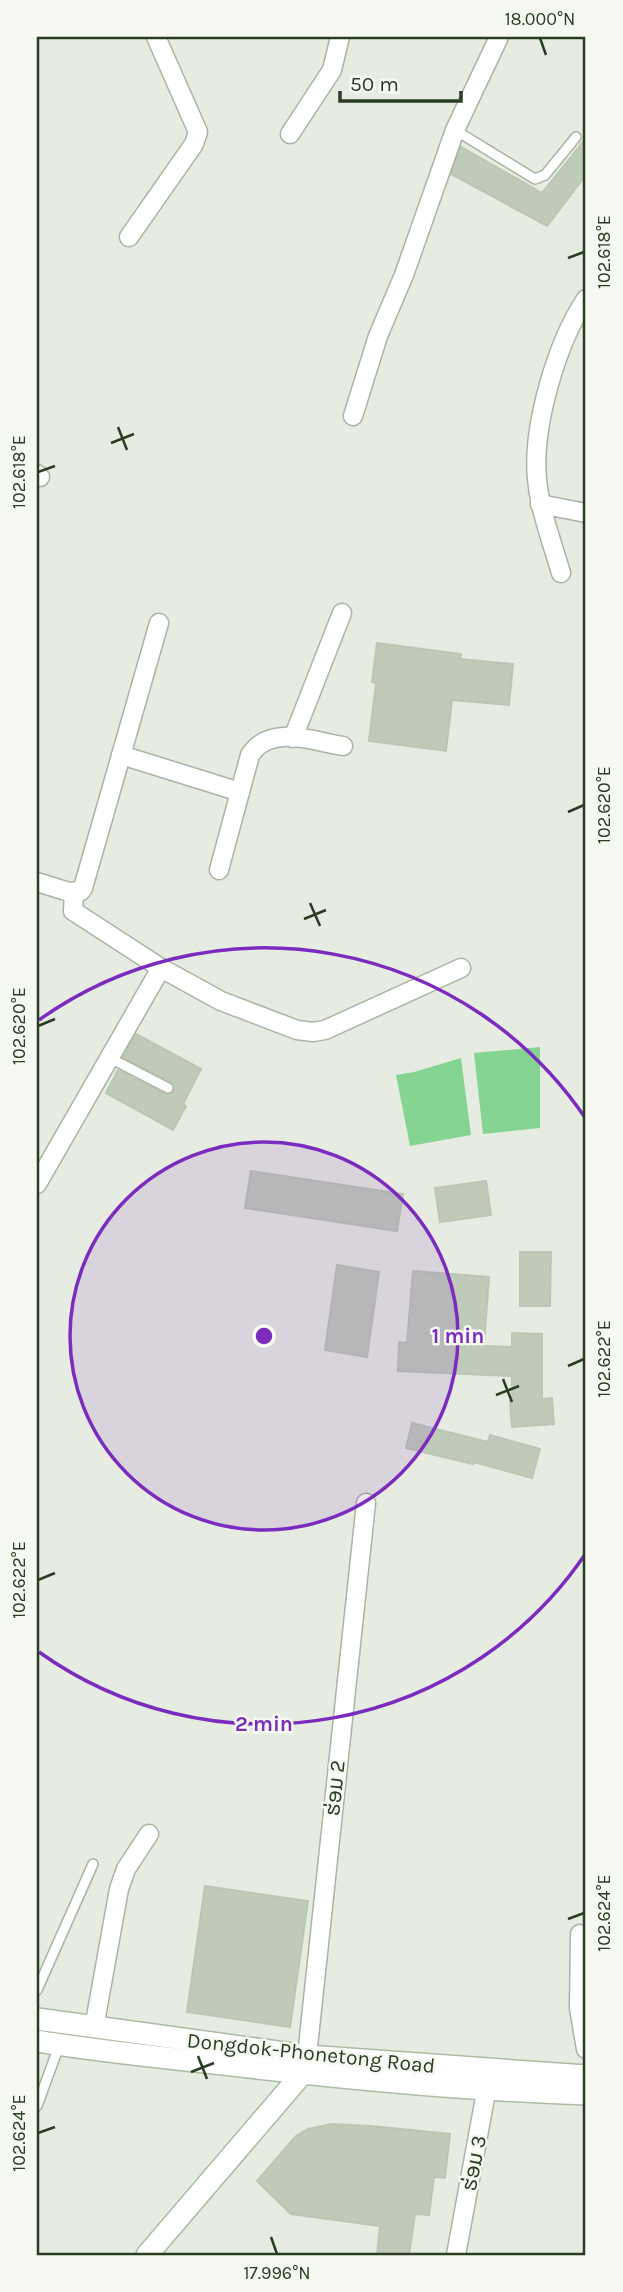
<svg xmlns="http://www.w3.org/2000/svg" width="623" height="2292" font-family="Karla,'Noto Sans Lao',sans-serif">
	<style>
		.water { fill: #86d492 }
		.building { fill: #c0cab9; stroke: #bbc6b3; stroke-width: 2 }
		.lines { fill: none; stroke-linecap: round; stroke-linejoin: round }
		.lane-casing { stroke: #aab4a3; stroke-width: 12 }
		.street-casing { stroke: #aab4a3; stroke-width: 21 }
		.secondary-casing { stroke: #abbca2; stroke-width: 24 }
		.lane { stroke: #fff; stroke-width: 9 }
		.street { stroke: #fff; stroke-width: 18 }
		.secondary { stroke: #fff; stroke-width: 21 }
		.ticks { fill: none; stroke: #293e20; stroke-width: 2.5 }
		.ring { fill: none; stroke: #7b2cbf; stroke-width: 3.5 }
		.labels { text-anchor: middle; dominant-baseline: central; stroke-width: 5; stroke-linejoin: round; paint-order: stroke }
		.street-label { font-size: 21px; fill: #293e20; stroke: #f5f9f2 }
		.centre { fill: #7b2cbf; stroke: #f5f9f2; stroke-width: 3.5 }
		.ring-label { font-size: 21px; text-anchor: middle; font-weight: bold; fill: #7b2cbf; stroke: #f5f9f2; stroke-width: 5; stroke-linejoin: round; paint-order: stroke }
		.neatline { fill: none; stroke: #293e20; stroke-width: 2.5 }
		.ticks-label { font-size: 18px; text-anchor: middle; fill: #293e20 }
	</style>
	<rect width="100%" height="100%" fill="#e6ece1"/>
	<!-- water -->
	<g class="water">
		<path d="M540 1047V1128L483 1134 474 1053Z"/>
		<path d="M461 1058 471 1135 410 1146 396 1075 414 1072Z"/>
	</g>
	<!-- building -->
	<g class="building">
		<path d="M586 138V175L547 226 451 174 461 147 542 193Z"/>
		<path d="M377 643 461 654 460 659 513 664 509 705 452 700 446 751 369 741 376 683 372 682Z"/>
		<path d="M136 1034 201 1069 183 1104 186 1106 173 1130 106 1093 118 1070 165 1094H171L174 1091 171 1082 123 1057Z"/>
		<path d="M251 1171 403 1194 397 1231 245 1208Z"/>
		<path d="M486 1181 491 1215 440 1222 435 1188Z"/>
		<path d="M520 1252H551L550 1306H520Z"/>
		<path d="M337 1265 379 1272 367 1357 325 1350Z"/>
		<path d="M413 1271 489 1277 484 1346 512 1347V1333L542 1334V1399L552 1398 554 1424 512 1427 510 1401H512V1376L398 1371 399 1342 407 1343Z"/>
		<path d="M412 1423 488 1442 490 1435 540 1449 532 1478 474 1462 473 1464 406 1448Z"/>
		<path d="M205 1886 308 1901 290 2027 187 2012Z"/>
		<path d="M332 2124 371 2126 450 2134 445 2178 434 2177 429 2215 415 2214 409 2255H377L380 2226 291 2214 257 2181 296 2136 308 2129Z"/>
	</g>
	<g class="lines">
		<!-- lane casing -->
		<g class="lane-casing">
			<g id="lane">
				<path d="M455 130 535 179 545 175 576 137"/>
				<path d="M110 1058 168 1088"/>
				<path d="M37 1990 93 1864"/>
				<path d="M37 2106 59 2046"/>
			</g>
		</g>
		<!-- street casing -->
		<g class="street-casing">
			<g id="street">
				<path d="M290 134 332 70 340 37"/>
				<path d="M129 237 194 144 198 132 156 37"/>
				<path d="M353 416 378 336 404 275 455 130 499 37"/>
				<path d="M37 474 40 477"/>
				<path d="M540 504 586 513"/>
				<path d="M561 573C552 542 540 511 537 479 532 426 557 342 586 299"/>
				<path d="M293 738 342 613"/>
				<path d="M121 755 240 792"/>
				<path d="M219 870 250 755C270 724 312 741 343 746"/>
				<path d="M37 882 69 892 81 891 83 888 159 623"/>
				<path d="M74 893 73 911 161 968 221 1001 297 1030 313 1032 325 1030 461 968"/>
				<path d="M37 1184 161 968"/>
				<path d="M580 1934 579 2008 586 2049"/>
				<path d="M94 2028 119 1889 126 1869 149 1834"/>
				<path d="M303 2069 307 2056 366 1503"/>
				<path d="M456 2255 489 2076"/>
			</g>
		</g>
		<!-- secondary casing -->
		<g class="secondary-casing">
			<g id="secondary">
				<path d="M37 2019 307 2056 586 2076"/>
				<path d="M37 2041C102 2052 167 2058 232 2065 350 2079 468 2090 586 2094"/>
				<path d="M147 2255 302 2074"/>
			</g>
		</g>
		<!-- lane -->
		<use href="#lane" class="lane"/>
		<!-- street -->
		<use href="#street" class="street"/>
		<!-- secondary -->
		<use href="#secondary" class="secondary"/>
	</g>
	<!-- ticks -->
	<path class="ticks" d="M540 38 546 55M568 258 584 252M118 427 127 450M111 443 134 434M38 472 55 466M568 812 584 805M310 903 320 926M304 919 326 910M38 1026 55 1019M568 1366 584 1359M503 1379 512 1402M496 1395 519 1386M38 1580 55 1573M568 1919 584 1913M198 2056 207 2079M191 2072 214 2063M38 2133 55 2127M271 2237 277 2254"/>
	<!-- distance rings -->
	<circle cx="264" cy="1336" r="194" fill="#7b2cbf" fill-opacity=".12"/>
	<g class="ring">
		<circle cx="264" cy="1336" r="194"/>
		<path d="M586 1553A388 388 0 0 1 39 1652M39 1020A388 388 0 0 1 586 1119"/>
	</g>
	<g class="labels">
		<!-- street labels -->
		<g class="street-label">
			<text transform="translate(335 1788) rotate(-84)">ຮ່ອມ 2</text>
			<text transform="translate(311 2053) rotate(6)">Dongdok-Phonetong Road</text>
			<text transform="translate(474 2163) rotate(-79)">ຮ່ອມ 3</text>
		</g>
	</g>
	<circle cx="264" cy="1336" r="10" class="centre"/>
	<g class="ring-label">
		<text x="458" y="1343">1 min</text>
		<text x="264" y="1731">2 min</text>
	</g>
	<!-- border -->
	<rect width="623" height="2292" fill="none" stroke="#f5f9f2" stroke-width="77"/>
	<!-- scale -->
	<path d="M340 91v10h121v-10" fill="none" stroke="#293e20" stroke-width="3.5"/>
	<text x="350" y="91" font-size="21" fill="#293e20" stroke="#f5f9f2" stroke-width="5" paint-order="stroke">50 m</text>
	<rect x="38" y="38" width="546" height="2216" class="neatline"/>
	<g class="ticks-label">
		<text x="540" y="25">18.000°N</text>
		<text transform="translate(604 252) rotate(-90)" y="6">102.618°E</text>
		<text transform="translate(19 472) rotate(-90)" y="6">102.618°E</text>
		<text transform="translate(604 805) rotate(-90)" y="6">102.620°E</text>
		<text transform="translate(19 1026) rotate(-90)" y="6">102.620°E</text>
		<text transform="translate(604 1359) rotate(-90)" y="6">102.622°E</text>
		<text transform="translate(19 1580) rotate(-90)" y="6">102.622°E</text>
		<text transform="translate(604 1913) rotate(-90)" y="6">102.624°E</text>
		<text transform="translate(19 2133) rotate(-90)" y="6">102.624°E</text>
		<text x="277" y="2279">17.996°N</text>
	</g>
</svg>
